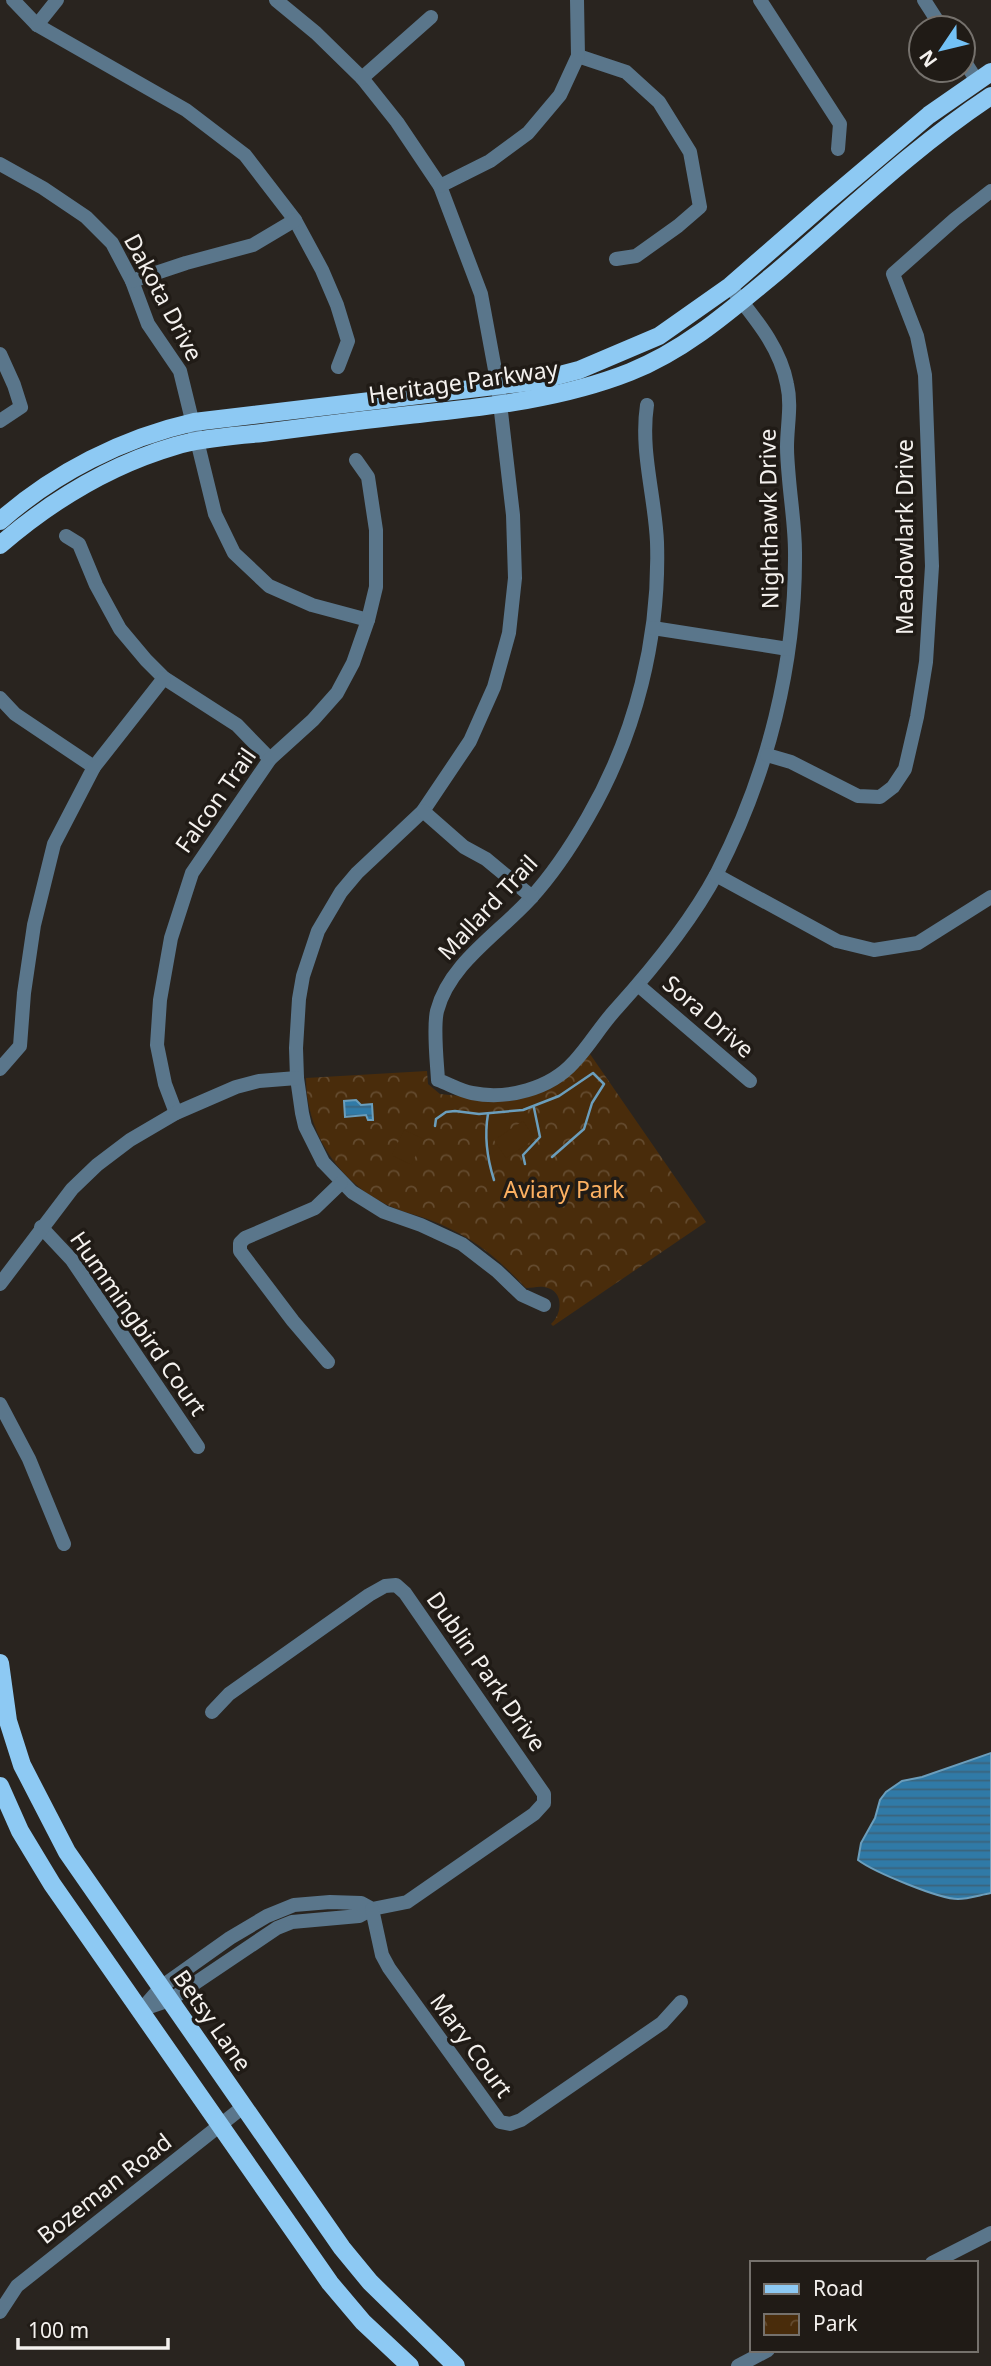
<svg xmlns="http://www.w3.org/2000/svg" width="991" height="2366" font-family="'Noto Sans',sans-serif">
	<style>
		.park { fill: url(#park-crowns) }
		.garden { fill: #492c0b }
		.water { fill: url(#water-rules); stroke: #6b9ebc; stroke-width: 2 }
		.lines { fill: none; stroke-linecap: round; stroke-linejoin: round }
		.stream { stroke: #6b9ebc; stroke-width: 2.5 }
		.minor { stroke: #5a768b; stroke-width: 14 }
		.major { stroke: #8dc9f3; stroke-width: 18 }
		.labels { text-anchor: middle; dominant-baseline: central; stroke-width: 7; stroke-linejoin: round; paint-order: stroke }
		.street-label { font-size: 23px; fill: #f4f1ee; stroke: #201b16 }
		.park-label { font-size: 23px; fill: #fcb061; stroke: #201b16 }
	</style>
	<defs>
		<pattern id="park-crowns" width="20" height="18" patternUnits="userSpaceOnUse" patternTransform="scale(1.75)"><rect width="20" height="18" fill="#492c0b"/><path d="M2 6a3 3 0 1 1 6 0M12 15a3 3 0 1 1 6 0" fill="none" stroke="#644b2f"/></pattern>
		<pattern id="water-rules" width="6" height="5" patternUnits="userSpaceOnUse" patternTransform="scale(1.75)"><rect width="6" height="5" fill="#307aa7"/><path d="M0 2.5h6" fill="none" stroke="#3b647c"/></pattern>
	</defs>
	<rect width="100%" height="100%" fill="#29241f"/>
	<!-- park -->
	<path class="park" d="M590 1054 706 1222 553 1326 551 1324C563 1313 564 1290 544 1287 538 1286 532 1288 526 1288 509 1270 490 1252 469 1239 457 1232 443 1225 430 1220 414 1214 395 1210 380 1201 335 1177 306 1129 306 1078L427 1071 428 1084 440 1094 507 1101C541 1097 569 1080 590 1054Z"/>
	<!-- garden -->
	<g class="garden">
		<path d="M523 1121 535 1139 506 1158 494 1140Z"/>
		<path d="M404 1130 424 1139 411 1165 392 1155Z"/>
	</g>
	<!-- water -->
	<g class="water">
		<path d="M356 1100 361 1105 372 1104 373 1120H368L366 1115 345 1117 344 1101Z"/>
		<path d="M991 1753V1893C980 1895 968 1899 958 1899 939 1899 874 1872 858 1860L861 1843 875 1818 880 1800 886 1792 902 1781 922 1777Z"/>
	</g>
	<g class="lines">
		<!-- stream -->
		<g class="stream">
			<path d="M488 1114C484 1137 487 1158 494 1180"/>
			<path d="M435 1126 436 1119 446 1112 455 1111 479 1114 523 1110 559 1096 593 1073 604 1084 592 1103 584 1129 552 1157"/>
			<path d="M525 1164 523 1155 540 1137 534 1108"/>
		</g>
		<!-- minor -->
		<g class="minor">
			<path d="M13 0 37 25 186 110 245 155 295 220 322 270 337 305 348 341 338 367"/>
			<path d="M276 0 316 33 362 78 397 122 440 186 481 294 498 386 513 515 515 578 509 633 494 687 470 741 423 811 357 873 341 892 318 931 303 976 299 999 296 1048 297 1078 302 1113 305 1126 323 1162 352 1192 384 1212 421 1225 462 1244 497 1271 522 1295 544 1305"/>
			<path d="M760 0 840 124 838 149"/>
			<path d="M924 0 942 28"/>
			<path d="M37 25 57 0"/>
			<path d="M578 56 626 72 659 102 690 152 700 207 678 226 636 256 616 259"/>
			<path d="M963 59 977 81"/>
			<path d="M362 78 431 17"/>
			<path d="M0 164 43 188 86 217 112 243 132 281 148 324 180 371 215 514 234 553 269 586 312 605 368 620"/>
			<path d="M440 186 490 161 528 133 560 95 578 56 577 0"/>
			<path d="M132 281 186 263 253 245 295 220"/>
			<path d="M0 354 14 385 21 407 0 421"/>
			<path d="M647 405C640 451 655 496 657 542 660 637 636 734 588 817 572 845 553 874 530 899 498 934 449 964 437 1011 433 1028 437 1062 438 1080 449 1084 461 1091 472 1093 507 1100 550 1089 574 1062 590 1045 601 1025 617 1008 654 967 691 922 717 873 768 774 796 663 795 552 795 528 791 503 789 479 788 468 787 457 787 447 787 426 792 405 787 384 780 348 757 321 735 293"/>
			<path d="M66 536 79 544 96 585 120 629 146 660 164 678 237 725 270 759"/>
			<path d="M653 628 788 649"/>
			<path d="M0 698 15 714 94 767"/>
			<path d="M767 755 791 762 858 796 880 797 893 787 905 769 917 717 926 662 932 566 925 375 917 336 893 274 955 219 991 191"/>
			<path d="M423 811 464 847 486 859 532 897"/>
			<path d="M716 875 837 941 874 950 918 943 991 897"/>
			<path d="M638 985 750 1081"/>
			<path d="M0 1069 20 1046 24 993 34 925 54 844 94 767 164 678"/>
			<path d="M176 1113 165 1084 157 1045 160 1000 171 938 192 873 270 759 313 720 337 693 353 663 368 620 376 587V530L368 477 356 460"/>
			<path d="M41 1227 72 1260 198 1447"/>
			<path d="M0 1284 72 1189 97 1165 130 1140 176 1113 236 1087 259 1081 297 1078"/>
			<path d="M328 1362 293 1321 240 1251V1243L245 1238 315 1208 341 1183"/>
			<path d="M0 1404 29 1459 64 1544"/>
			<path d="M212 1712 229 1694 369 1595 385 1586 396 1585 405 1593 537 1784 544 1794V1803L534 1814 407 1902 372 1909 359 1916 292 1922 277 1928 170 2000 141 2010 161 1987 230 1938 267 1916 294 1905 330 1902 361 1903 372 1909"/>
			<path d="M372 1909 382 1955 389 1968 500 2122 510 2124 521 2120 662 2023 681 2002"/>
			<path d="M932 2263 991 2233"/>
			<path d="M0 2312 17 2286 243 2107"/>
			<path d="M738 2366 768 2350"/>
		</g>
		<!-- major -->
		<g class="major">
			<path d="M0 521C54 473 123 438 194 422L537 381 579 370 659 336 730 286 824 204 929 115 991 72"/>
			<path d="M0 545C51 501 110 465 175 446 205 437 239 436 270 432 316 426 363 420 409 415 484 407 559 400 630 372 686 350 732 309 778 271 848 211 914 147 991 96"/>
			<path d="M0 1663 8 1721 22 1765 67 1852 342 2248 370 2282 456 2366"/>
			<path d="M0 1786 20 1831 52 1884 330 2283 363 2322 410 2366"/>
		</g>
	</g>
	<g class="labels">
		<!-- street labels -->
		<g class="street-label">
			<text transform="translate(164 297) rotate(62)">Dakota Drive</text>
			<text transform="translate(463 381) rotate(-8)">Heritage Parkway</text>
			<text transform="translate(768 519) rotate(-91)">Nighthawk Drive</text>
			<text transform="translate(904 537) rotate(-90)">Meadowlark Drive</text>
			<text transform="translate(215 800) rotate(-55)">Falcon Trail</text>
			<text transform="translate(487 907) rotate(-47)">Mallard Trail</text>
			<text transform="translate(709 1016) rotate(41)">Sora Drive</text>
			<text transform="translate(139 1323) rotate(55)">Hummingbird Court</text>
			<text transform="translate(487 1671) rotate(55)">Dublin Park Drive</text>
			<text transform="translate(213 2020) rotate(55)">Betsy Lane</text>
			<text transform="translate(472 2045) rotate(54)">Mary Court</text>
			<text transform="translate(104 2188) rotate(-38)">Bozeman Road</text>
		</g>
		<!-- park labels -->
		<g class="park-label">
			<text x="564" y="1189">Aviary Park</text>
		</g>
	</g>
	<!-- legend -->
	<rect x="750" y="2261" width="228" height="91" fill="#201b16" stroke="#75716c" stroke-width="2"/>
	<rect x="764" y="2284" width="35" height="10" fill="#8dc9f3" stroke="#75716c" stroke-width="2"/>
	<text x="813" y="2296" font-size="21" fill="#f4f1ee">Road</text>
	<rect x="764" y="2314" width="35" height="21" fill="url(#park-crowns)" stroke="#75716c" stroke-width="2"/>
	<text x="813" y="2331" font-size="21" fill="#f4f1ee">Park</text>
	<!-- north arrow -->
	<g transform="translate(942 49) rotate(235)"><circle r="33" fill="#201b16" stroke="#75716c" stroke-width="2"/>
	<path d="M0-5L12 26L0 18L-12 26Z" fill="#73c1f5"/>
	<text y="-10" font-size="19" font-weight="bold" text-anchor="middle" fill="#f4f1ee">N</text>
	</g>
	<!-- scale -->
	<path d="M18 2338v10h150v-10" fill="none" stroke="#f4f1ee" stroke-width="3.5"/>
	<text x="28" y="2338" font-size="21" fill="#f4f1ee" stroke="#201b16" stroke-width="5" paint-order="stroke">100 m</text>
</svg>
